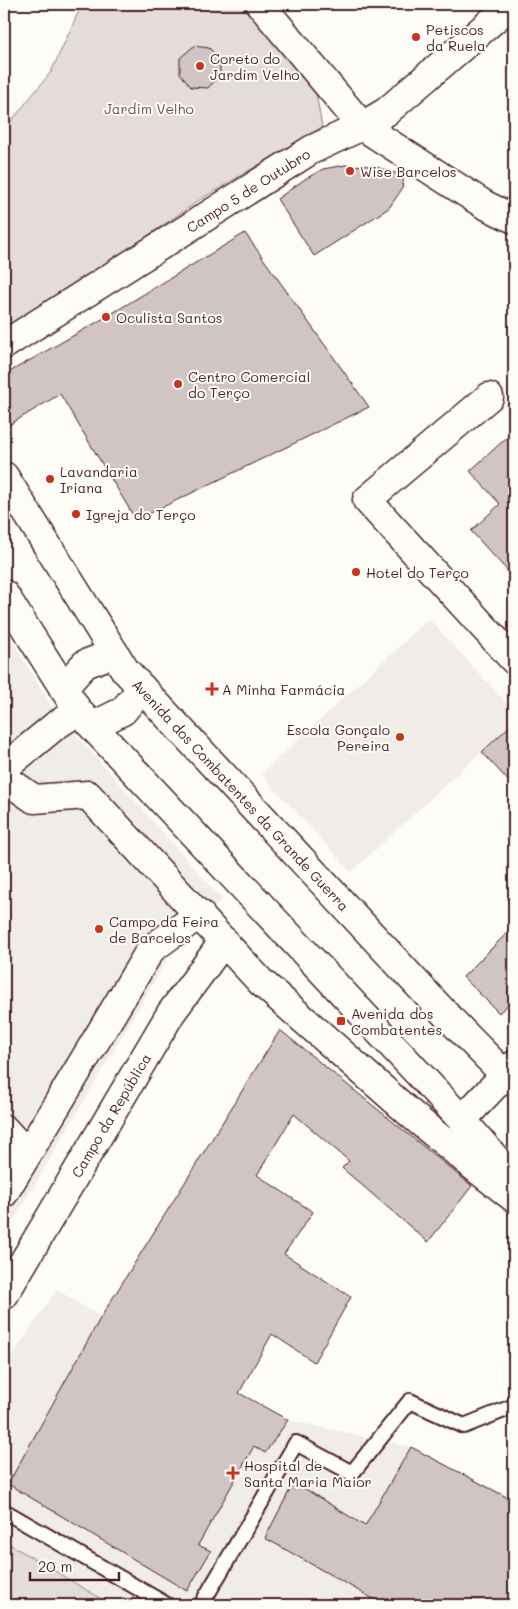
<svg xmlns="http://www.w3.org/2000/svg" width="518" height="1609" font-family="Mali,sans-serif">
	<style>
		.built { fill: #f0ece8 }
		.green { fill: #e3dcda; stroke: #967e82 }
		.building { fill: #d0c5c4; stroke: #4a1f2b }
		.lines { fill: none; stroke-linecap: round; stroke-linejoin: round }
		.service-casing { stroke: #4a1f2b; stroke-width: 18 }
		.minor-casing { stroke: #4a1f2b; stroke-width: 31 }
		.tertiary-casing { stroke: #4a1f2b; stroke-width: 31 }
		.secondary-casing { stroke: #4a1f2b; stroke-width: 31 }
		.service { stroke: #fdfcf7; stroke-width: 14 }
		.minor { stroke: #fdfcf7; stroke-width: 28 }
		.tertiary { stroke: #fdfcf7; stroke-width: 28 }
		.secondary { stroke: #fdfcf7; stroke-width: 28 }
		.poi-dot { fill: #c8321e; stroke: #fdfcf7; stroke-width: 2 }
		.labels { text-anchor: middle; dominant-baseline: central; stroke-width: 4; stroke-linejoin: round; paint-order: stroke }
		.poi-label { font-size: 14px; fill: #4a1f2b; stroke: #fdfcf7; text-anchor: start }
		.park-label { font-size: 14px; fill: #704e57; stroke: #fdfcf7 }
		.street-label { font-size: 14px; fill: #4a1f2b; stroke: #fdfcf7 }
	</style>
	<rect width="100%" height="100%" fill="#fdfcf7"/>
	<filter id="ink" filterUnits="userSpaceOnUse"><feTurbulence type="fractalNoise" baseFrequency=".02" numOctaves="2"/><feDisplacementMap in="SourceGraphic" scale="10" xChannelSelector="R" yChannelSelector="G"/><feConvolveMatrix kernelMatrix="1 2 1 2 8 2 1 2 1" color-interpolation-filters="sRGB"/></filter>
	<g filter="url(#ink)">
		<!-- built -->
		<g class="built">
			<path d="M429 619 514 711V722L351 872 261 774Z"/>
			<path d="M4 628 54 710 222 899 168 958 4 1237Z"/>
			<path d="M57 1290 101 1317 288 1420 411 1447 514 1499V1605H113L4 1541V1367Z"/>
		</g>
		<!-- green -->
		<g class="green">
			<path d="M82 4H242L316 93 322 127 198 201 4 335V130L51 72Z"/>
			<path d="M4 1541 100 1598 113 1605H4Z"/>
		</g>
		<!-- building -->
		<g class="building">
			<path d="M194 46 209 48 220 59V75L208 88 191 87 180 73V58Z"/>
			<path d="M345 165 373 166 404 176 402 189 389 208 314 256 277 199 305 179 323 169Z"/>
			<path d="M245 233 369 407 136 520 60 394 4 428V375L106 317Z"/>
			<path d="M514 431V578L471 531 500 504 470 471Z"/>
			<path d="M514 722V787L482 752Z"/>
			<path d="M514 926V999L499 1013 463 977Z"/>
			<path d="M280 1030 472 1186 428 1242 342 1168 349 1161 294 1114 257 1175 313 1212 284 1254 351 1297 314 1362 272 1334 239 1393 288 1420 265 1453 254 1446 198 1545 211 1551 187 1591 8 1484 101 1317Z"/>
			<path d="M411 1447 514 1501V1605H384L265 1538 294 1482 365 1526Z"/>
		</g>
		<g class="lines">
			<!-- service casing -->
			<g class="service-casing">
				<g id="service">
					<path d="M4 1511 167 1605"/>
					<path d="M201 1605 296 1443 352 1473 410 1401 464 1426 514 1406"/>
				</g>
			</g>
			<!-- minor casing -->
			<g class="minor-casing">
				<g id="minor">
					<path d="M260 4 362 126 485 205 514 219"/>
					<path id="s1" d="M4 345 311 150 362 126 386 112 512 4"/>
					<path d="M489 397 367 500 514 660"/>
					<path d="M4 768 55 726 78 711"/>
					<path d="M4 778 34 799 88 795 261 982 412 1115 478 1170 514 1198"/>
					<path d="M4 1129 27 1154"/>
					<path d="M4 1193 151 949 200 914"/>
					<path id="s2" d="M4 1295 171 1013 224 941"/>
				</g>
			</g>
			<!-- tertiary casing -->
			<g class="tertiary-casing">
				<path id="tertiary" d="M462 1120 514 1180"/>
			</g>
			<!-- secondary casing -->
			<g class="secondary-casing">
				<g id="secondary">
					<path id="s3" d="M4 476 125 670 449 1018 504 1074"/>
					<path d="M4 594 78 711 462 1120 514 1065"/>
					<path d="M63 688 85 664 114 653"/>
					<path d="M93 726 123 711 142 688"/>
				</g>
			</g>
			<!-- service -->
			<use href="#service" class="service"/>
			<!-- minor -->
			<use href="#minor" class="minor"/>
			<!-- tertiary -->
			<use href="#tertiary" class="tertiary"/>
			<!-- secondary -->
			<use href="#secondary" class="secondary"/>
		</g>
	</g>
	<!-- markers -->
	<g class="poi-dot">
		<circle cx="416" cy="37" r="5"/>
		<circle cx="200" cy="66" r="5"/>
		<circle cx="350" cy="171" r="5"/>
		<circle cx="106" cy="317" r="5"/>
		<circle cx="178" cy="384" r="5"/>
		<circle cx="50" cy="479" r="5"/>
		<circle cx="76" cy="514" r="5"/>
		<circle cx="356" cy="572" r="5"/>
		<path d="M209.5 681.5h5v5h5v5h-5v5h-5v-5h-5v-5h5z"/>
		<circle cx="400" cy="737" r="5"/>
		<circle cx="99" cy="929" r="5"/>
		<rect x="336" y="1016" width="10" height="10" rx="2.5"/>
		<path d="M230.5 1465.5h5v5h5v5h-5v5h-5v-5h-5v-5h5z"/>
	</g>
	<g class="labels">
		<!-- poi labels -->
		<g class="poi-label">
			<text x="426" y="29">Petiscos<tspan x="426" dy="16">da Ruela</tspan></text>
			<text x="210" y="58">Coreto do<tspan x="210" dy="16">Jardim Velho</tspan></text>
			<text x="360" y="171">Wise Barcelos</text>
			<text x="116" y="317">Oculista Santos</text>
			<text x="188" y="376">Centro Comercial<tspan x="188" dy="16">do Terço</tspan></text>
			<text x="60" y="471">Lavandaria<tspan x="60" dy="16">Iriana</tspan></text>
			<text x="86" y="514">Igreja do Terço</text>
			<text x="366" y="572">Hotel do Terço</text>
			<text x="222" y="689">A Minha Farmácia</text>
			<text x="390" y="729" text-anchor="end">Escola Gonçalo<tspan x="390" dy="16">Pereira</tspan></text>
			<text x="109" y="921">Campo da Feira<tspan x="109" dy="16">de Barcelos</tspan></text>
			<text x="351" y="1013">Avenida dos<tspan x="351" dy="16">Combatentes</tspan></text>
			<text x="244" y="1465">Hospital de<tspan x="244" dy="16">Santa Maria Maior</tspan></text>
		</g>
		<!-- park labels -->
		<g class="park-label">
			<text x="149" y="108">Jardim Velho</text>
		</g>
		<!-- street labels -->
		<g class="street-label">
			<text stroke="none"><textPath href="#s1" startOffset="289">Campo 5 de Outubro</textPath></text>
			<text stroke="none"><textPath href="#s3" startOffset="399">Avenida dos Combatentes da Grande Guerra</textPath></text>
			<text stroke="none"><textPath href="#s2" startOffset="209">Campo da República</textPath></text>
		</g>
	</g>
	<!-- margin -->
	<rect width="518" height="1609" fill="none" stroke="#fdfcf7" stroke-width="20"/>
	<rect x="10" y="10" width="498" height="1589" fill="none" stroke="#4a1f2b" stroke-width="2" filter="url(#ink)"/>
	<!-- scale -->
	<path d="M30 1572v8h89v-8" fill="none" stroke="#4a1f2b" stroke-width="2.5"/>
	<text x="38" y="1572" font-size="15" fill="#4a1f2b" stroke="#fdfcf7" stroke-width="4" paint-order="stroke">20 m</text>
</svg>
